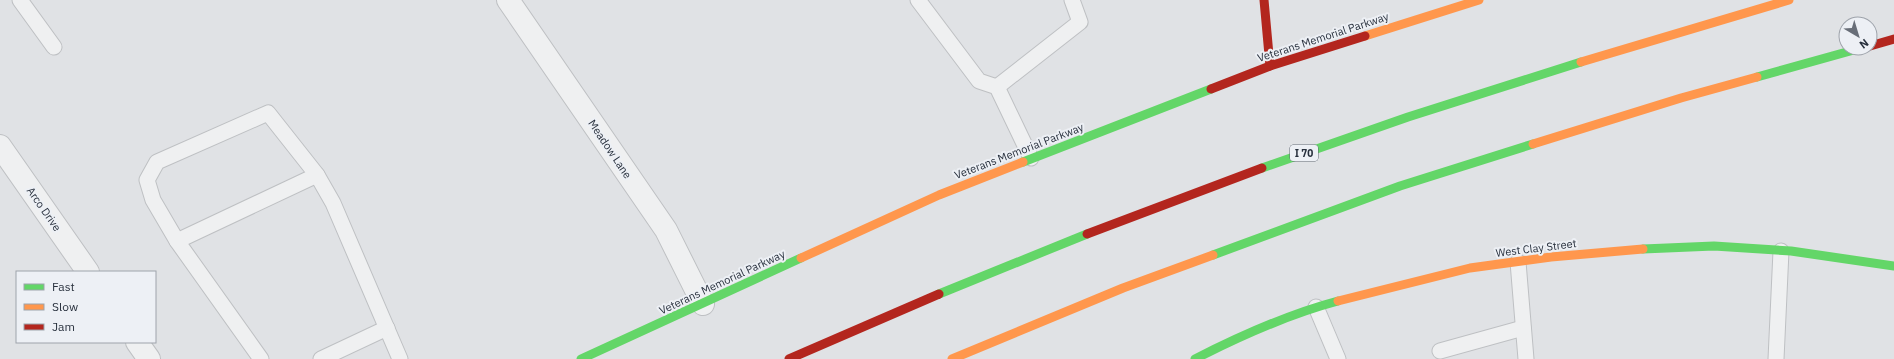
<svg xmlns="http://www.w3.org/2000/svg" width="1894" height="359" font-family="'IBM Plex Sans',sans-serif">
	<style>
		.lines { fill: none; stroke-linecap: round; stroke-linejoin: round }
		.lane-casing { stroke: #bec0c3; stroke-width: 17 }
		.street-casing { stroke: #bec0c3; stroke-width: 24 }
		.lane { stroke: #eff0f1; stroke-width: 15 }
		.street { stroke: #eff0f1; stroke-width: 22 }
		.fast { stroke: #63d668; stroke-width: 9 }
		.slow { stroke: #ff974d; stroke-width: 9 }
		.jam { stroke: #b3261e; stroke-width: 9 }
		.labels { text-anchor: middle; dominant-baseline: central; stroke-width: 4; stroke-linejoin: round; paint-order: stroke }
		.shield { fill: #edf0f5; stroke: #636a74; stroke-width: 1 }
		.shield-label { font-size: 10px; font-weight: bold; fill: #28303d }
		.street-label { font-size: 11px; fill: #28303d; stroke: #edf0f5 }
	</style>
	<rect width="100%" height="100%" fill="#e0e2e5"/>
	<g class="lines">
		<!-- lane casing -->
		<g class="lane-casing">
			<g id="lane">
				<path d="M20 0 54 47"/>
				<path d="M918 0 979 81 997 87 1031 158"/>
				<path d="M997 87 1080 22 1072 0"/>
				<path d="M177 241 317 175"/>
				<path d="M1518 262 1526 359"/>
				<path d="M1316 307 1338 359"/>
				<path d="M1440 351 1523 328"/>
				<path d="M261 359 177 241 153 200 147 180 157 162 268 113 317 175 333 203 400 359"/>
				<path d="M321 359 387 328"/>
				<path d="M1776 359 1781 251"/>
			</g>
		</g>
		<!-- street casing -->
		<g class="street-casing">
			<g id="street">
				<path d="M508 0 666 230 703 304"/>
				<path d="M0 146 88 272"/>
				<path d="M137 342 149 359"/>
			</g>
		</g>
		<!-- lane -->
		<use href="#lane" class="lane"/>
		<!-- street -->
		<use href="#street" class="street"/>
		<!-- fast -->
		<g class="fast">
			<path d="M1757 77 1861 48"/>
			<path d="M1023 162 1211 89"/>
			<path d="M1262 168 1408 117 1581 62"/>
			<path d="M1643 249 1714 246 1791 251 1894 266"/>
			<path d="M1213 255 1400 186 1533 144"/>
			<path d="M939 294 1087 234"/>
			<path d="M581 359 801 258"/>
			<path d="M1195 359C1240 336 1289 314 1338 301"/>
		</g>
		<!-- slow -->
		<g class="slow">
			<path d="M1365 36 1479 0"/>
			<path d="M1581 62 1789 0"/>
			<path d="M1533 144 1681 98 1757 77"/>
			<path d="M801 258 939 195 1023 162"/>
			<path d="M1338 301 1470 268 1551 257 1643 249"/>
			<path d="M952 359 1123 288 1213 255"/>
		</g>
		<!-- jam -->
		<g class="jam">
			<path d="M1264 0 1270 66"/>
			<path d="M1870 46 1894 39"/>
			<path d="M1211 89 1270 66 1365 36"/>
			<path d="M1087 234 1262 168"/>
			<path d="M789 359 939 294"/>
		</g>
	</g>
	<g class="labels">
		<!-- shield labels -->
		<rect class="shield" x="1290" y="145" width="28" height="16" rx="3"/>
		<g class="shield-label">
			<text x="1304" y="153">I 70</text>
		</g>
		<!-- street labels -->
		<g class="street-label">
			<text transform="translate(1323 37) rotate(-18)">Veterans Memorial Parkway</text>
			<text transform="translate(610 149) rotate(56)">Meadow Lane</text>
			<text transform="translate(1019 151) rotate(-21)">Veterans Memorial Parkway</text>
			<text transform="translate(44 209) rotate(55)">Arco Drive</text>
			<text transform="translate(1536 248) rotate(-7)">West Clay Street</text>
			<text transform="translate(722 282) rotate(-25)">Veterans Memorial Parkway</text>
		</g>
	</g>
	<!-- legend -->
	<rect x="16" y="271" width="140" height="72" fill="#edf0f5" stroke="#9ea3ab"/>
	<rect x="24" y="284" width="20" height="6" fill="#63d668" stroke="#9ea3ab"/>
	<text x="52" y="291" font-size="12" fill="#28303d">Fast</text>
	<rect x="24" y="304" width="20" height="6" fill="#ff974d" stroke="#9ea3ab"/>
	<text x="52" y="311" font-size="12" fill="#28303d">Slow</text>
	<rect x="24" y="324" width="20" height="6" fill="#b3261e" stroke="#9ea3ab"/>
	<text x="52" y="331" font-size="12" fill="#28303d">Jam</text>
	<!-- north arrow -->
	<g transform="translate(1858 36) rotate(142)"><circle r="19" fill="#edf0f5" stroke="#9ea3ab"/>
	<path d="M0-3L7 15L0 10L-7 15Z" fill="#686e78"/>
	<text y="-6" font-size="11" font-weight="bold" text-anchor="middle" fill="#28303d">N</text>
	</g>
</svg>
